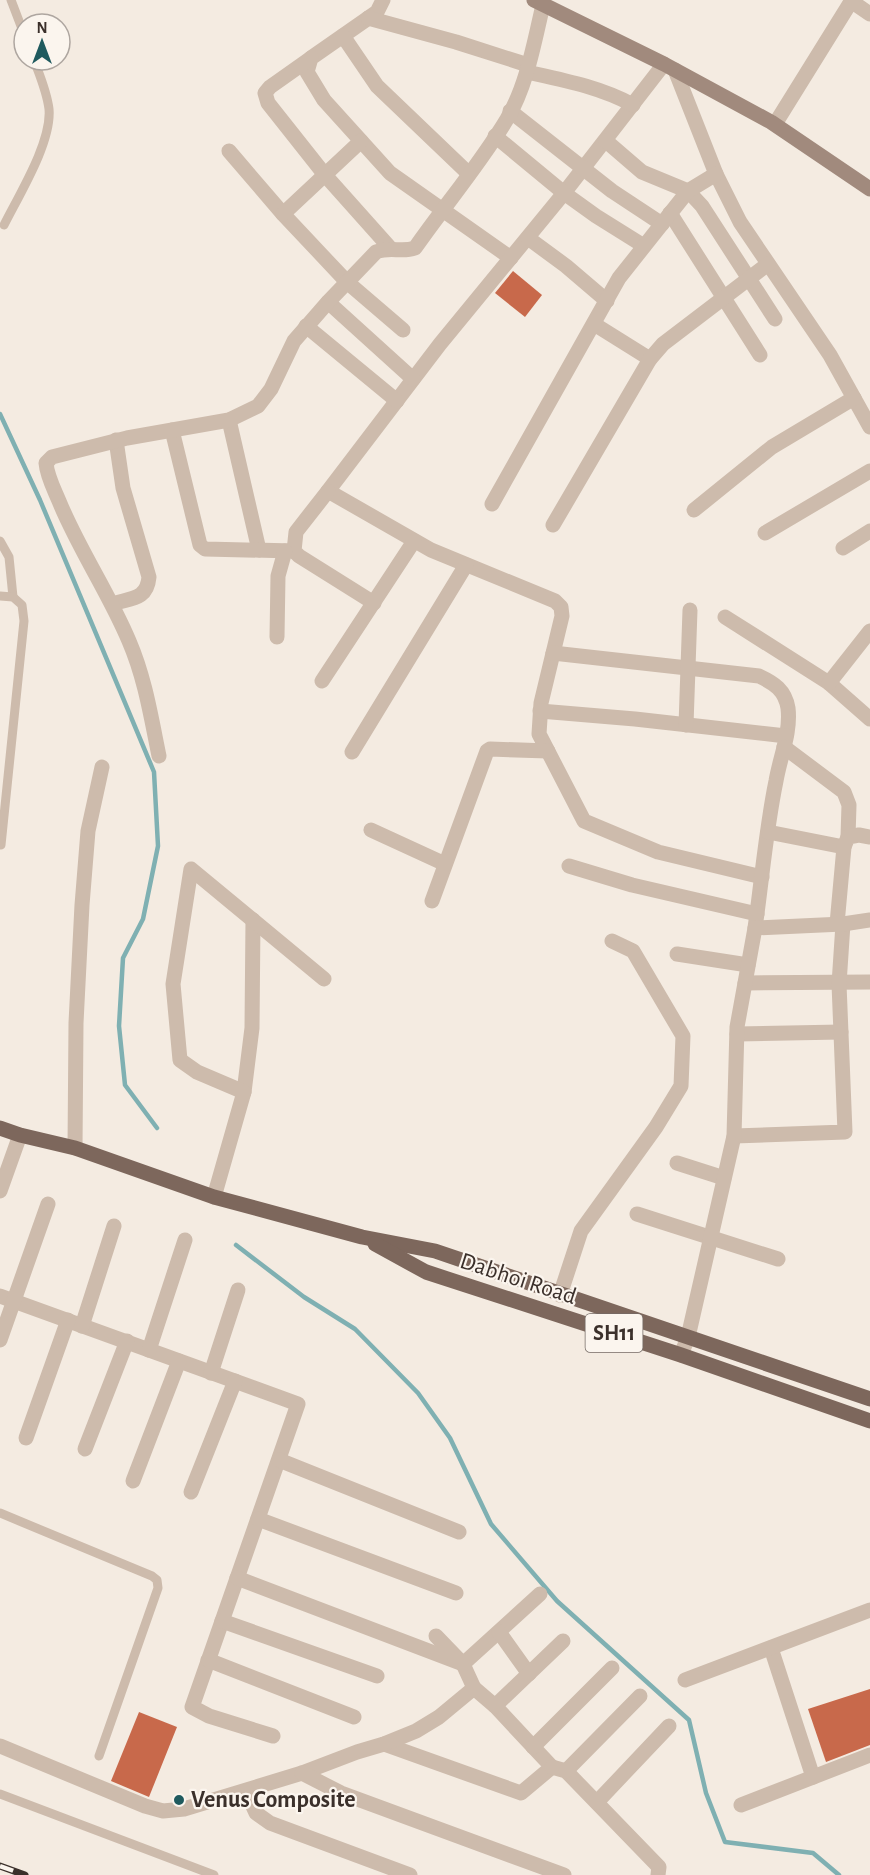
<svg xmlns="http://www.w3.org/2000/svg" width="870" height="1875" font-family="'Alegreya Sans',sans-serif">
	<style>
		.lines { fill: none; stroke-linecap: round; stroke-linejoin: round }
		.stream { stroke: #7fb0b2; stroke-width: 4.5 }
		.building { fill: #c8694b }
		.lane { stroke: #cdbbac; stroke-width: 9 }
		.street { stroke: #cdbbac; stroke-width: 15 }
		.secondary { stroke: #a18a7d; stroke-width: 15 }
		.primary { stroke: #7d675c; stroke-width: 15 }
		.rail-casing { stroke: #3b302b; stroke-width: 7 }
		.rail { stroke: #fbf5ee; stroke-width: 4.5; stroke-dasharray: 14; stroke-linecap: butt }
		.poi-dot { fill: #1f5a5e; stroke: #fbf5ee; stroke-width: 2 }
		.labels { text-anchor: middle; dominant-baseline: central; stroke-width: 4.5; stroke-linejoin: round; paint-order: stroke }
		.shield { fill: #fbf5ee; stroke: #756b66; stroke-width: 1.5 }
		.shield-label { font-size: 22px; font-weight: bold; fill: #3b302b }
		.street-label { font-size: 24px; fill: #3b302b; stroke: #fbf5ee }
		.poi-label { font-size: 24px; font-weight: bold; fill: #3b302b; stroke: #fbf5ee; text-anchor: start }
	</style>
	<rect width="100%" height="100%" fill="#f4ebe1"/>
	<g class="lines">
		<!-- stream -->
		<g class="stream">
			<path d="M0 414 40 500 154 772 158 846 143 919 123 958 119 1026 125 1085 157 1128"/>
			<path d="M236 1245 304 1297 355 1329 418 1393 450 1438 491 1524 557 1601 689 1720 706 1793 725 1842 813 1853 839 1875"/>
		</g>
	</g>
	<!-- building -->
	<g class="building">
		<path d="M513 271 542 295 525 317 495 293Z"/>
		<path d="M870 1689V1745L826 1762 808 1709Z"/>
		<path d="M139 1712 177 1727 149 1797 111 1781Z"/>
	</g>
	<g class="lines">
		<!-- lane -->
		<g class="lane">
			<path d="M11 0 24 34"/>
			<path d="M4 225C19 195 52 142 49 109 47 92 40 76 34 60"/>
			<path d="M0 541 9 557 13 597"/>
			<path d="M0 596 13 597 22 605 24 621 1 845"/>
			<path d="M0 1513 152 1576 157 1580 158 1588 99 1756"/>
			<path d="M0 1794 214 1875"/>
		</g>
		<!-- street -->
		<g class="street">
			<path d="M383 0 377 12 311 58 307 72 324 100 390 173 511 258"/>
			<path d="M851 1 870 14"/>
			<path d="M368 18 456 42 528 65"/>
			<path d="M343 36 377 86 469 174"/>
			<path d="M311 58 270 87 265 93 268 103 325 175 391 249"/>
			<path d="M664 64 564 193 440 344 328 491 431 550 555 601 561 607 562 616 541 703 539 734 584 821 658 852 762 877"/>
			<path d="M675 70 716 174 740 222 830 355 870 427"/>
			<path d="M527 72C563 80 600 87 633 105"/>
			<path d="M510 111 612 191 662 224"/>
			<path d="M775 124 852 0"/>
			<path d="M495 136 564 193 596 216 644 246"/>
			<path d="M606 141 642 172 688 191 702 206 775 319"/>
			<path d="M229 151 283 214 347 282 403 330"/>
			<path d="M670 213 760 355"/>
			<path d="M283 214 361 141"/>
			<path d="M528 238 566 266 607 301"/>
			<path d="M328 302 413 379"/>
			<path d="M594 324 650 359"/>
			<path d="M306 326 397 401"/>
			<path d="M229 420 259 550"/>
			<path d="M172 430 200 545 205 549 294 551"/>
			<path d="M328 491 296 532 294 551 299 556 374 603"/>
			<path d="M492 504 619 278 688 191 716 174"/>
			<path d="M694 510 772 447 854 398"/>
			<path d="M553 525 650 359 663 344 768 264"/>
			<path d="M765 533 870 471"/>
			<path d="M843 548 870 531"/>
			<path d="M112 604C131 598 147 600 149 577L123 488 116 440"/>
			<path d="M725 617 829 683 870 719"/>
			<path d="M277 637 278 576 285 551"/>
			<path d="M553 653 759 676C774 683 785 690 788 708 791 733 780 757 776 781 766 829 762 879 755 928"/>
			<path d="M322 681 414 541"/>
			<path d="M829 683 870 631"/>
			<path d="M540 711 635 719 786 736"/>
			<path d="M686 725 690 610"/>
			<path d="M784 747 844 792 849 805 848 837"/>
			<path d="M352 752 466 565"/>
			<path d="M159 756C151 717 145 678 129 641 109 593 79 550 59 501 54 489 47 476 46 463L52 457 127 438 229 420 258 406 271 389 294 341 328 302 376 252C391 246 401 253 415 248 445 205 480 164 507 119 527 85 534 43 543 5"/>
			<path d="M371 830 445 864"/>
			<path d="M768 832 844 847"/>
			<path d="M569 866 632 885 757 914"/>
			<path d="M432 901 487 751 490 749 548 751"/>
			<path d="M837 924 844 847 848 837 859 835 870 837"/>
			<path d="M677 954 748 965"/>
			<path d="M745 983 870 982"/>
			<path d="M737 1034 841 1032"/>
			<path d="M244 1092 252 1028 253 920"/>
			<path d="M734 1136 845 1132 839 984 843 924"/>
			<path d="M75 1148 76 1023 82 905 88 831 102 767"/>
			<path d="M677 1163 724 1178"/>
			<path d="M0 1191 20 1135"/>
			<path d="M214 1197 244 1092 197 1072 180 1060 173 984 191 869 324 979"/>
			<path d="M637 1214 778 1259"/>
			<path d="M560 1295 581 1231 656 1127 681 1086 683 1036 633 951 612 941"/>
			<path d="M0 1296 298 1404 192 1707 209 1716 273 1736"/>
			<path d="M82 1326 114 1226"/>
			<path d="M0 1340 48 1204"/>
			<path d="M149 1350 185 1240"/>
			<path d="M681 1355 688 1337 734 1136 737 1027 755 928 843 924 870 920"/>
			<path d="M211 1373 238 1290"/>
			<path d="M26 1438 68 1320"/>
			<path d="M85 1449 127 1341"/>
			<path d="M279 1460 459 1532"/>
			<path d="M133 1481 179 1361"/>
			<path d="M191 1492 235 1381"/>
			<path d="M258 1519 456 1593"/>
			<path d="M237 1578 463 1664 540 1594"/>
			<path d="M222 1621 377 1676"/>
			<path d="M499 1632 529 1674"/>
			<path d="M436 1636 463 1664 474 1688"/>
			<path d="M771 1648 813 1777"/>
			<path d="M208 1660 354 1717"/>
			<path d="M685 1680 870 1610"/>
			<path d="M384 1744 521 1793 552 1767 495 1706"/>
			<path d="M0 1746 145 1806 163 1811 184 1809 302 1773 357 1752 384 1744 416 1731 439 1717 474 1688 495 1706 563 1641"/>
			<path d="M533 1747 612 1668"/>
			<path d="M552 1767 566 1771 659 1867 658 1875"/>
			<path d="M566 1771 640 1696"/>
			<path d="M302 1773 341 1793 564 1875"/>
			<path d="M246 1791 256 1813 270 1823 410 1875"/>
			<path d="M597 1802 669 1726"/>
			<path d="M741 1805 870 1755"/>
		</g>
		<!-- secondary -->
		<path class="secondary" d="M534 0 664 64 771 122 870 189"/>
		<!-- primary -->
		<g class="primary">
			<path d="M0 1128 20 1135 75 1148 214 1197 362 1237 435 1251 870 1399"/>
			<path d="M375 1244 426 1272 681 1355 870 1421"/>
		</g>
		<!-- rail casing -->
		<g class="rail-casing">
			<path id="rail" d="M0 1866 25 1875"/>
		</g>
		<!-- rail -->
		<use href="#rail" class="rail"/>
	</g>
	<!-- markers -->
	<circle class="poi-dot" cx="179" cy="1800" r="6"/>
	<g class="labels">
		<!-- shield labels -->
		<rect class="shield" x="585.5" y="1314" width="57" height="38" rx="4.5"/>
		<g class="shield-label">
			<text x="614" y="1333">SH11</text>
		</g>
		<!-- street labels -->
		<g class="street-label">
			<text transform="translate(518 1279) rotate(18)">Dabhoi Road</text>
		</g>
		<!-- poi labels -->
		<g class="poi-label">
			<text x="191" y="1800">Venus Composite</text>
		</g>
	</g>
	<!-- north arrow -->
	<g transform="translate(42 42)"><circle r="28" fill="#fbf5ee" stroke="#aea6a0" stroke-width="1.5"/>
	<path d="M0-4.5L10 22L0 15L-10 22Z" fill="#1f5a5e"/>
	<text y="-9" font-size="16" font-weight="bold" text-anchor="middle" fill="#3b302b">N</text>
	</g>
</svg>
